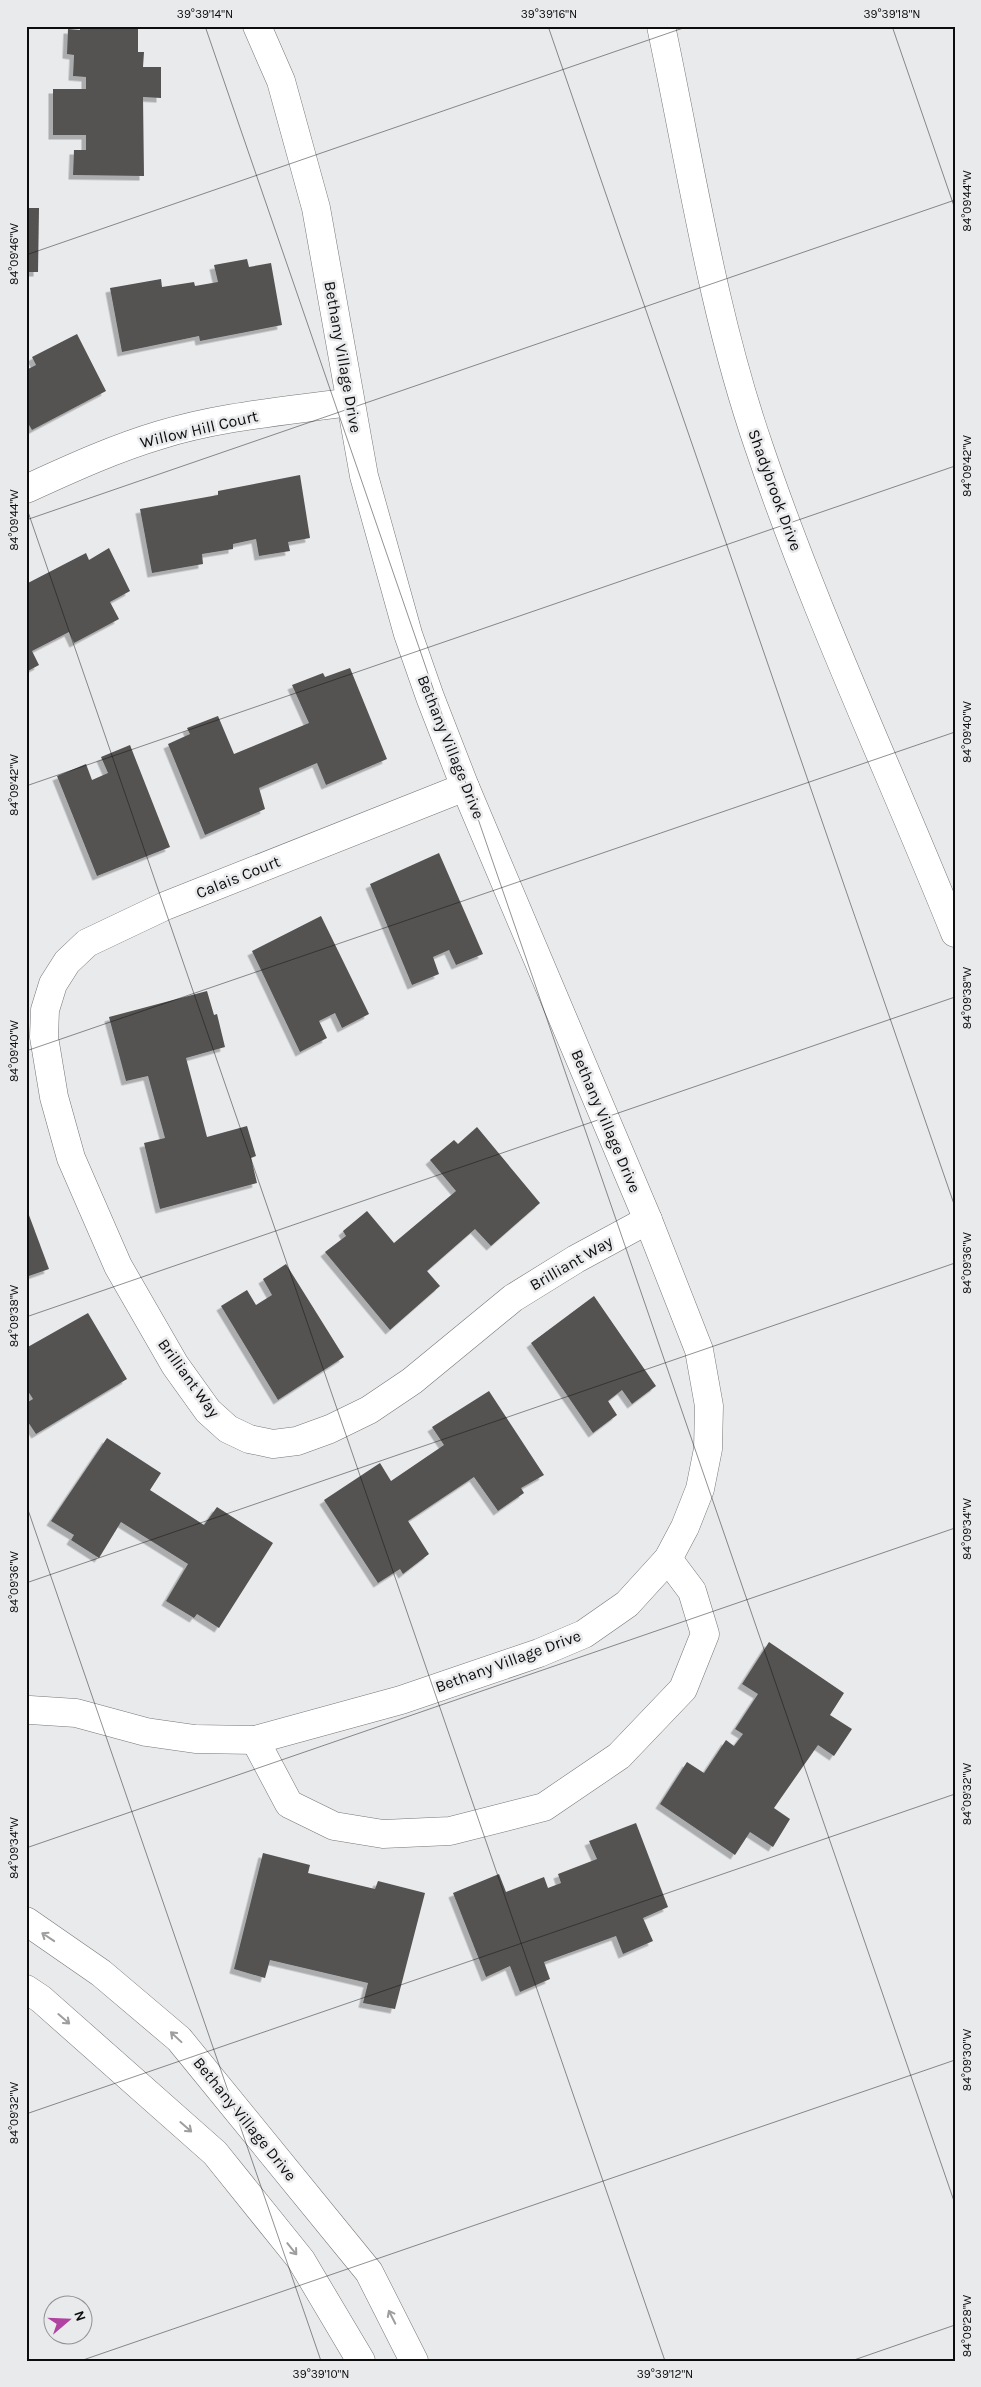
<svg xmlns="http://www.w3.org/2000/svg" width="981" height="2387" font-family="Karla,sans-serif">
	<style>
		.building { fill: #545251; filter: url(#shadow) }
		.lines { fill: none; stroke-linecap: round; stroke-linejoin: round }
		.minor-casing { stroke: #757678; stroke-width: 29 }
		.minor { stroke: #fff; stroke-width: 28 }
		.oneway { stroke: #9e9e9f }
		.ticks { fill: none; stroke: #0d0d0e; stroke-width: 1; stroke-opacity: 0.45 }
		.labels { text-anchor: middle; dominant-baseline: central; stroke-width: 5; stroke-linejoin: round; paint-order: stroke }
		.street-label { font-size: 16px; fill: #0d0d0e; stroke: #e9eaec }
		.neatline { fill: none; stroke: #0d0d0e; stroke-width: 2 }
		.ticks-label { font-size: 12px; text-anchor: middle; fill: #0d0d0e }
	</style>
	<defs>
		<filter id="shadow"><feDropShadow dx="-4.5" dy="4.5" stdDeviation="0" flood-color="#0004"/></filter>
	</defs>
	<rect width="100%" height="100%" fill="#e9eaec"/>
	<!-- building -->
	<g class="building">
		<path d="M80 26H138V52H144L143 67H161V98L143 97 144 176 73 175 74 150H86V135H53V89H86V77L73 76 74 55 67 54 68 29 80 30Z"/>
		<path d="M26 208H39L38 272H26Z"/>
		<path d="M247 259 249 267 271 263 282 325 200 341 199 336 122 352 110 288 161 279 162 287 194 282 195 286 218 282 214 265Z"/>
		<path d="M77 334 106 391 32 430 29 425 26 426V370L36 365 32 357Z"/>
		<path d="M300 475 310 538 288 542 290 551 259 556 256 539 233 544V549L202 554 203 564 152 573 140 509 218 495V491Z"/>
		<path d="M109 548 130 591 110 602 119 619 74 643 69 632 32 651 39 665 26 672V584L86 553 89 560Z"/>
		<path d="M350 668 387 759 326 785 317 763 259 788 265 809 205 835 168 744 190 734 187 728 218 716 234 754 309 723 292 685 323 673 325 677Z"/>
		<path d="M130 745 170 847 97 876 57 776 86 764 92 780 108 773 101 757Z"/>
		<path d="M439 853 483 954 456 965 449 950 433 957 439 974 412 985 370 884Z"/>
		<path d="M321 916 369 1014 342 1028 335 1013 319 1021 327 1038 300 1052 252 951Z"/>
		<path d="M207 991 214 1015 217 1014 225 1047 186 1058 207 1137 247 1126 256 1156 251 1158 257 1183 160 1209 144 1143 165 1138 148 1076 126 1081 109 1017Z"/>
		<path d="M477 1127 540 1203 491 1246 475 1229 427 1271 440 1286 390 1330 325 1252 346 1236 343 1231 367 1211 394 1243 456 1191 430 1160 454 1140 458 1144Z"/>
		<path d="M26 1207 49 1269 26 1277Z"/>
		<path d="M286 1264 344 1357 278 1400 221 1306 247 1290 256 1305 272 1295 263 1279Z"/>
		<path d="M594 1296 656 1386 632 1404 622 1390 608 1401 617 1415 593 1433 531 1343Z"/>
		<path d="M88 1313 127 1379 36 1434 26 1419V1403L33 1399 26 1388V1348Z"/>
		<path d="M489 1391 544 1475 521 1488 524 1493 498 1511 474 1477 408 1521 429 1554 403 1574 400 1569 378 1583 324 1500 380 1463 391 1481 444 1445 432 1427Z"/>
		<path d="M107 1438 161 1473 150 1490 204 1525 217 1507 273 1543 219 1628 197 1614 194 1618 166 1601 188 1564 121 1522 99 1558 71 1540 74 1535 51 1521Z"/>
		<path d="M769 1642 844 1693 830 1715 852 1729 834 1756 818 1745 774 1808 790 1819 773 1847 750 1832 735 1855 660 1804 687 1762 704 1773 726 1740 734 1746 743 1734 735 1729 758 1694 742 1684Z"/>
		<path d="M636 1823 668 1907 643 1918 653 1941 623 1954 616 1936 544 1962 550 1979 520 1992 510 1966 486 1977 453 1893 499 1874 506 1892 544 1877 548 1888 561 1883 558 1874 597 1859 589 1841Z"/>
		<path d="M263 1853 310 1865 308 1873 375 1889 378 1881 425 1893 395 2009 363 2003 368 1983 270 1960 265 1978 234 1969Z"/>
	</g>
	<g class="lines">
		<!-- minor casing -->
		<g class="minor-casing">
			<g id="minor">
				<path d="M661 26C691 167 712 311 759 447 815 613 890 771 955 933"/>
				<path d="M26 489C70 469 113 449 160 435 221 416 287 411 350 402"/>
				<path d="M465 787 165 906 87 943 67 962 53 984 45 1010 44 1037 54 1097 71 1158 118 1266 175 1365 208 1411 228 1429 249 1439 273 1444 297 1441 330 1429 369 1410 412 1381 513 1298 576 1259 648 1220"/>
				<path d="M30 1710 76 1713 146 1732 195 1739 255 1740 401 1700 539 1653 584 1634 627 1604 668 1559 685 1527 700 1489 708 1449 709 1406 699 1350 648 1220 465 787 430 697 408 634 364 476 316 208 281 81 257 26"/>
				<path d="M255 1740 289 1804 334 1826 383 1834 450 1831 544 1807 619 1756 683 1689 705 1634 692 1591 668 1559"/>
				<path d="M26 1921 101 1973 179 2039 369 2272 414 2361"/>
				<path d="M26 1989 41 1999 215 2153 301 2260 361 2361"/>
			</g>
		</g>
		<!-- minor -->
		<use href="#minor" class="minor"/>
	</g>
	<!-- one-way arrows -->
	<defs><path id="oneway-shaft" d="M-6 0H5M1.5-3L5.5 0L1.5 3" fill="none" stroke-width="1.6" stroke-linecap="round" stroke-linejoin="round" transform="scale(1.25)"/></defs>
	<g class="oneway">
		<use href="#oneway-shaft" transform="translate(48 1937) rotate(-146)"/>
		<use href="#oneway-shaft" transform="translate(64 2019) rotate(41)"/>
		<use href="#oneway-shaft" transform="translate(176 2037) rotate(-137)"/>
		<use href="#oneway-shaft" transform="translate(186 2127) rotate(41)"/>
		<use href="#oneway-shaft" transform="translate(292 2249) rotate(51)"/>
		<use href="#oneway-shaft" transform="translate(392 2317) rotate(-117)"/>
	</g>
	<!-- ticks -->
	<path class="ticks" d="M205 26 955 2204M548 26 955 1207M892 26 955 209M26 255 689 26M26 506 665 2361M26 520 955 200M26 786 955 466M26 1051 955 732M26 1317 955 997M26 1504 321 2361M26 1583 955 1263M26 1848 955 1528M26 2114 955 1794M80 2361 955 2060M851 2361 955 2325"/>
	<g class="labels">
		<!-- street labels -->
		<g class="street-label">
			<text transform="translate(343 357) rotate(80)">Bethany Village Drive</text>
			<text transform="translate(199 429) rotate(-13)">Willow Hill Court</text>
			<text transform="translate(775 490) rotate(70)">Shadybrook Drive</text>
			<text transform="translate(451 747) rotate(68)">Bethany Village Drive</text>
			<text transform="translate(238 877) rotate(-22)">Calais Court</text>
			<text transform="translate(606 1121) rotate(67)">Bethany Village Drive</text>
			<text transform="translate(571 1263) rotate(-30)">Brilliant Way</text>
			<text transform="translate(189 1378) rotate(54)">Brilliant Way</text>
			<text transform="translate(508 1661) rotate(-20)">Bethany Village Drive</text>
			<text transform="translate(245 2119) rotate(51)">Bethany Village Drive</text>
		</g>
	</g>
	<!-- border -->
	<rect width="981" height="2387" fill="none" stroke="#e9eaec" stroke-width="55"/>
	<!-- north arrow -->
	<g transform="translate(68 2320) rotate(71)"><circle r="24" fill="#e9eaec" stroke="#919293"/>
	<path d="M0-4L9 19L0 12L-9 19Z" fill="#b042a1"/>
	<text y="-8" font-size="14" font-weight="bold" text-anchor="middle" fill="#0d0d0e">N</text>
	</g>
	<rect x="28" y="28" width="926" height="2332" class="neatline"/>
	<g class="ticks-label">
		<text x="205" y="18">39°39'14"N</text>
		<text x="549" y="18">39°39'16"N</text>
		<text x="892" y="18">39°39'18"N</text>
		<text transform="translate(967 201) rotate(-90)" y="4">84°09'44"W</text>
		<text transform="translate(14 254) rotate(-90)" y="4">84°09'46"W</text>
		<text transform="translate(967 466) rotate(-90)" y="4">84°09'42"W</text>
		<text transform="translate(14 520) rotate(-90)" y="4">84°09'44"W</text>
		<text transform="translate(967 732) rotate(-90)" y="4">84°09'40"W</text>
		<text transform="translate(14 785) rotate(-90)" y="4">84°09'42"W</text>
		<text transform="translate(967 998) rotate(-90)" y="4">84°09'38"W</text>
		<text transform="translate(14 1051) rotate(-90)" y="4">84°09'40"W</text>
		<text transform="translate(967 1263) rotate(-90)" y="4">84°09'36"W</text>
		<text transform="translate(14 1316) rotate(-90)" y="4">84°09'38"W</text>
		<text transform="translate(967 1529) rotate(-90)" y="4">84°09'34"W</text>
		<text transform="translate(14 1582) rotate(-90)" y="4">84°09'36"W</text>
		<text transform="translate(967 1794) rotate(-90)" y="4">84°09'32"W</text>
		<text transform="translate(14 1848) rotate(-90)" y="4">84°09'34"W</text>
		<text transform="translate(967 2060) rotate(-90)" y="4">84°09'30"W</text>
		<text transform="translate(14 2113) rotate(-90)" y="4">84°09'32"W</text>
		<text transform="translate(967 2326) rotate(-90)" y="4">84°09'28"W</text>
		<text x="321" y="2378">39°39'10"N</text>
		<text x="665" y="2378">39°39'12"N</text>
	</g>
</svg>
